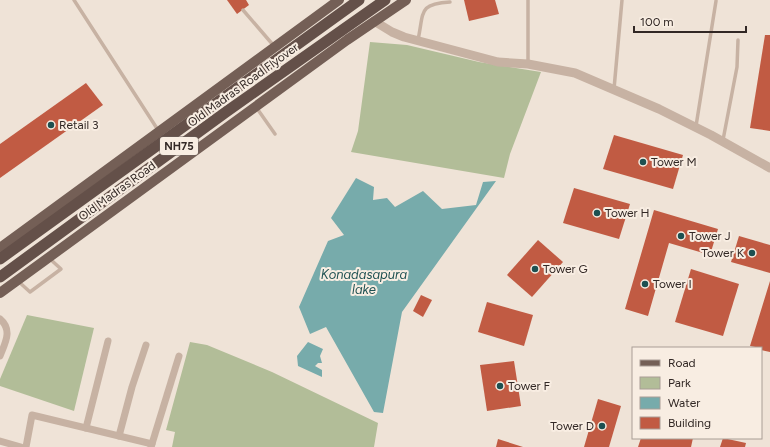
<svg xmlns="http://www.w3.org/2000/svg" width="770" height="447" font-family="Figtree,sans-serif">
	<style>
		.green { fill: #b2bd98 }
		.water { fill: #77abab }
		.building { fill: #c15b43 }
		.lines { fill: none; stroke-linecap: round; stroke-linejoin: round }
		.service { stroke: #c7b2a3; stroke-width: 3.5 }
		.minor { stroke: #c7b2a3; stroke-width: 7 }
		.tertiary { stroke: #c7b2a3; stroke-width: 9 }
		.primary { stroke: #745f56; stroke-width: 10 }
		.trunk { stroke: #645049; stroke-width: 11 }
		.poi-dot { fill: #1d5051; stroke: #f8ede2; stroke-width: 1.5 }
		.labels { text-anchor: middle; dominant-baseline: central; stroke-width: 4; stroke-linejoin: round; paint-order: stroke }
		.shield { fill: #f8ede2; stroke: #6d635e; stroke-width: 1 }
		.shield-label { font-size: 11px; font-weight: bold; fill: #322825 }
		.street-label { font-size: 12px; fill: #322825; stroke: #f8ede2 }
		.poi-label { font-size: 12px; fill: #322825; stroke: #f8ede2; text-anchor: start }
		.water-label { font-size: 13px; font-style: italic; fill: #1d5051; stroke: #f8ede2 }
	</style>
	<rect width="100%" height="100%" fill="#efe3d7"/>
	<!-- green -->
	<g class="green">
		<path d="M370 42 407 45 479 62 541 72 510 154 504 178 351 152 358 131Z"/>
		<path d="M27 315 94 328 74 411 0 386V379Z"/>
		<path d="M190 342 207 345 272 372 378 423 374 447H172L175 432 166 430Z"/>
	</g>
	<!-- water -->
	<g class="water">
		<path d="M356 178 374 187 373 200 387 198 395 207 423 191 442 209 476 205 483 182 496 181 402 312 383 413 374 412 326 327 310 334 299 307 328 241 344 235 331 218Z"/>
		<path d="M308 342 323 349 320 356 322 363H318L315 366 322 370V377L298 366 297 356Z"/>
	</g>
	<!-- building -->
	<g class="building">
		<path d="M227 0H246L249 5 237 14Z"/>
		<path d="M464 0H495L499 14 469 21Z"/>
		<path d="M765 35H770V131L750 128Z"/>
		<path d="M86 83 103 105 0 178V144Z"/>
		<path d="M614 135 683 155 673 189 603 169Z"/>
		<path d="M574 188 630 204 619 239 563 223Z"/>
		<path d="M654 210 718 229 710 255 669 243 648 316 625 309Z"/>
		<path d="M739 236 770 245V273L731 262Z"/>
		<path d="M538 240 563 262 532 297 507 275Z"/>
		<path d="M691 269 739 284 723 336 675 322Z"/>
		<path d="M770 281V352L761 350V348L750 346Z"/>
		<path d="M421 295 432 300 423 317 413 311Z"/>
		<path d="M487 302 533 315 524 346 478 332Z"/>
		<path d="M514 361 521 406 487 411 480 365Z"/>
		<path d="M598 399 621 406 609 447H584Z"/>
		<path d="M641 438H693L691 447H638Z"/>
		<path d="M723 438 746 443 745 447H720Z"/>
		<path d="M498 439 523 447H496Z"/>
	</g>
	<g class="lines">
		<!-- service -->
		<g class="service">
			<path d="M74 0 158 130"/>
			<path d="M243 10 274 46"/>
			<path d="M418 40C424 12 418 4 450 2"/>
			<path d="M528 63V0"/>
			<path d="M614 89 622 0"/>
			<path d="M256 107 275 134"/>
			<path d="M696 126 716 1"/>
			<path d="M723 140 737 67 738 40"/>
			<path d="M18 281 30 292 61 269 49 258"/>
		</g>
		<!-- minor -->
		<g class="minor">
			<path d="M0 319C13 330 5 343 0 356"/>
			<path d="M86 428 108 341"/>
			<path d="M119 436 132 387 146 345"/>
			<path d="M0 441 21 447"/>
			<path d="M26 447 32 415 152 444"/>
			<path d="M151 447 179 356"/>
		</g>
		<!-- tertiary -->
		<path class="tertiary" d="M374 21 392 32 404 37 498 62 528 64 575 73 659 109 711 135 770 168"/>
		<!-- primary -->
		<g class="primary">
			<path d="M0 248 339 0"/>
			<path d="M0 293 347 40 406 0"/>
		</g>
		<!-- trunk -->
		<g class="trunk">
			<path d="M0 259 359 0"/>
			<path d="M0 277 226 112 385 0"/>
		</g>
	</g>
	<!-- markers -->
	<g class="poi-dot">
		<circle cx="51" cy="125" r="4"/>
		<circle cx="643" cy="162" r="4"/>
		<circle cx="597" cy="213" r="4"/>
		<circle cx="681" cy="236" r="4"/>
		<circle cx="752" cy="253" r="4"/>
		<circle cx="535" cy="269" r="4"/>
		<circle cx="645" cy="284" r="4"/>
		<circle cx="500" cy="386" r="4"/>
		<circle cx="602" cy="426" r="4"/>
	</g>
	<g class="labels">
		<!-- shield labels -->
		<rect class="shield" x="160" y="137" width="38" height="18" rx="3"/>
		<g class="shield-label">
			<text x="179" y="146">NH75</text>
		</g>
		<!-- street labels -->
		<g class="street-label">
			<text transform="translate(243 85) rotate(-36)">Old Madras Road Flyover</text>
			<text transform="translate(117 191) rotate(-36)">Old Madras Road</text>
		</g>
		<!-- poi labels -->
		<g class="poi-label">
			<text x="59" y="125">Retail 3</text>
			<text x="651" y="162">Tower M</text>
			<text x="605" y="213">Tower H</text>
			<text x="689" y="236">Tower J</text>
			<text x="744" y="253" text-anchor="end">Tower K</text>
			<text x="543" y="269">Tower G</text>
			<text x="653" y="284">Tower I</text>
			<text x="508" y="386">Tower F</text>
			<text x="594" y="426" text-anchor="end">Tower D</text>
		</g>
		<!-- water labels -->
		<g class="water-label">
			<text x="364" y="274">Konadasapura<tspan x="364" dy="15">lake</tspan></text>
		</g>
	</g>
	<!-- legend -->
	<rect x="632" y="347" width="130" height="92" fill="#f8ede2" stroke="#a99e96"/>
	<rect x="640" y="360" width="20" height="6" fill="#745f56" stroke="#a99e96"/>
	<text x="668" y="367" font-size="12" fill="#322825">Road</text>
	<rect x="640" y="377" width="20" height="12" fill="#b2bd98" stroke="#a99e96"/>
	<text x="668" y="387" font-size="12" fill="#322825">Park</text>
	<rect x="640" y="397" width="20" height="12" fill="#77abab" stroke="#a99e96"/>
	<text x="668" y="407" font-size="12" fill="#322825">Water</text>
	<rect x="640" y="417" width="20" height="12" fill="#c15b43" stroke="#a99e96"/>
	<text x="668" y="427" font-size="12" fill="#322825">Building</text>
	<!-- scale -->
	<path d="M634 26v6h112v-6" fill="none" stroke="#322825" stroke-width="2"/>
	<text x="640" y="26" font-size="12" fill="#322825" stroke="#f8ede2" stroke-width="3" paint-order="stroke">100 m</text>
</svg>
